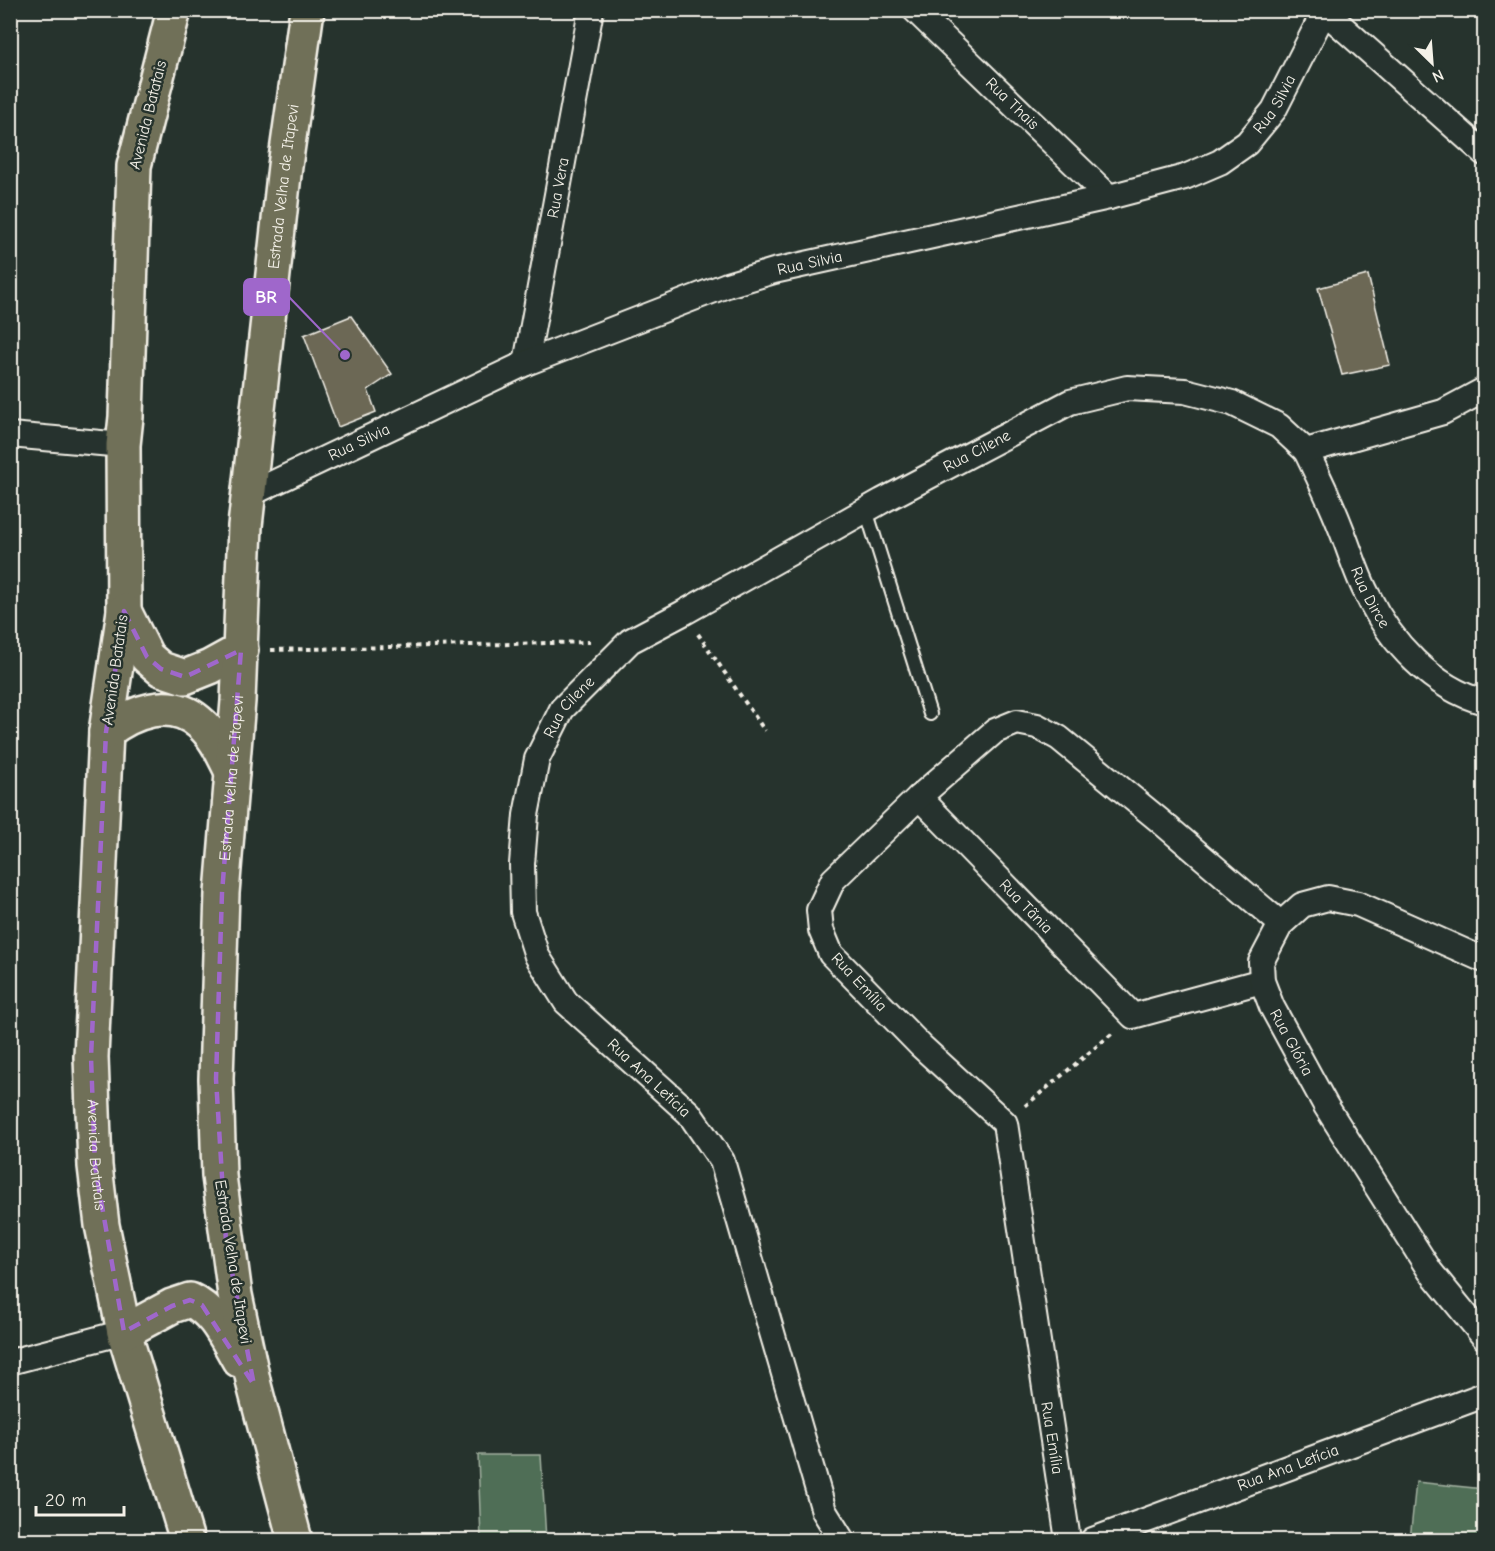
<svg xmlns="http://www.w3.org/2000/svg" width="1495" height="1551" font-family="'Comic Neue',sans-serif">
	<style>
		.green { fill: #4f6e57; stroke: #a2b0a0; stroke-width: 1.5 }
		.building { fill: #6c6755; stroke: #f4f1e8; stroke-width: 1.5 }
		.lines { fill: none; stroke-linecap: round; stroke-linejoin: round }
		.service-casing { stroke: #f4f1e8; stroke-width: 16 }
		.minor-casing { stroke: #f4f1e8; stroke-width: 28 }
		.primary-casing { stroke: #f4f1e8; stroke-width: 38 }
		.path { stroke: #f4f1e8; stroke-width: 4; stroke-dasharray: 4.5 4.5; stroke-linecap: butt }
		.service { stroke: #26332d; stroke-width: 12 }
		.minor { stroke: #26332d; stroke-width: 24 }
		.primary { stroke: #706f59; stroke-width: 33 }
		.marked { fill: none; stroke: #9f67cb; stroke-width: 4.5; stroke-dasharray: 12 8; stroke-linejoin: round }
		.labels { text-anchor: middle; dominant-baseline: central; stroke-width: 5; stroke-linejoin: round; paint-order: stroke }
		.street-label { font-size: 16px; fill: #f4f1e8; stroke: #26332d }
		.leader { fill: none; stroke: #9f67cb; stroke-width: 2 }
		.callout-dot { fill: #9f67cb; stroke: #26332d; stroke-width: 2 }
		.callout { fill: #9f67cb; stroke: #9f67cb; stroke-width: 2 }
		.callout-label { font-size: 18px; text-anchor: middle; font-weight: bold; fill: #fff }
	</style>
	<rect width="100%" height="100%" fill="#26332d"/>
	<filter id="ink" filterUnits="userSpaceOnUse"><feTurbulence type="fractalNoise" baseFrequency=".0167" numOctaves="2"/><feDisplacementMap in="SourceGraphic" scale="12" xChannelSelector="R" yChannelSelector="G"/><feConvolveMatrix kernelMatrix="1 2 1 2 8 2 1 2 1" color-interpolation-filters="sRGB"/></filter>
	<g filter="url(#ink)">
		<!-- green -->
		<g class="green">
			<path d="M478 1455H541L546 1540H481Z"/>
			<path d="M1416 1482 1484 1489V1540H1410Z"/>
		</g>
		<!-- building -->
		<g class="building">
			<path d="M1368 275 1390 365 1342 375 1318 288Z"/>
			<path d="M351 316 392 374 368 390 376 412 338 427 304 335Z"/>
		</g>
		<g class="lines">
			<!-- service casing -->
			<g class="service-casing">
				<path id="service" d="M866 510 930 714"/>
			</g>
			<!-- minor casing -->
			<g class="minor-casing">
				<g id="minor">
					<path id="s1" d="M915 10 1109 197"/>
					<path d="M1323 10 1484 153"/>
					<path id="s2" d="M526 363 591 10"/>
					<path d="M10 435 123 445"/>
					<path id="s3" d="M1306 451C1318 476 1330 500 1340 526 1349 548 1356 573 1367 594 1390 642 1432 688 1484 702"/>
					<path id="s4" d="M248 495 526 363 727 285 774 271 1109 197 1185 177 1220 162 1247 143 1274 110 1324 12"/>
					<path id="s5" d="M919 797 1133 1016 1262 981"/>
					<path id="s6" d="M1484 960 1358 904 1328 898 1302 905 1281 924 1261 962 1262 981 1272 1007 1326 1106 1430 1271 1484 1337"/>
					<path d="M10 1362 124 1332"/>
					<path id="s7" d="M842 1540 824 1511 722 1161 689 1113 566 1002 537 956 523 912 522 864 526 815 537 759 562 709 630 641 683 613 882 501 1070 402 1127 388 1185 391 1232 403 1279 426 1306 451 1443 412 1484 390"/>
					<path d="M1068 1540 1005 1123 921 1046 831 954 821 930 819 910 833 880 919 797 995 731 1017 722 1037 726 1059 738 1159 820 1281 924"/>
					<path id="s8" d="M1093 1540 1484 1395"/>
				</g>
			</g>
			<!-- primary casing -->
			<g class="primary-casing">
				<g id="primary">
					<path id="s9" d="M174 10 134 166 126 417 123 445 124 611 106 732 91 1057 95 1166 102 1225 124 1332 187 1540"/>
					<path d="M124 611 147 657 161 669 185 677 210 667 241 650"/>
					<path d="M106 732C132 712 170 697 199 722 215 735 223 754 232 772"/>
					<path d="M124 1332 172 1306 190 1300C215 1311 226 1338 239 1360"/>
					<path id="s10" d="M295 1540 254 1385 235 1295 219 1176 216 1079 222 893 238 701 245 526 285 166 307 10"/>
				</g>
			</g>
			<!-- path -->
			<g class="path">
				<path d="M698 634 765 731"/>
				<path d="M271 650 590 642"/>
				<path d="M1025 1106 1114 1032"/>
			</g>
			<!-- service -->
			<use href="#service" class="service"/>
			<!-- minor -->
			<use href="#minor" class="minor"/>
			<!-- primary -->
			<use href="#primary" class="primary"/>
		</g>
	</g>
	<!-- marked area -->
	<path class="marked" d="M124 611 147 657 161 669 185 677 241 650 222 893 216 1079 226 1241 254 1385 202 1305 190 1300 172 1306 124 1332 95 1166 91 1057 106 732Z"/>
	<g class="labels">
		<!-- street labels -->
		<g class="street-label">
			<text stroke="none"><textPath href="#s4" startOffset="1113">Rua Silvia</textPath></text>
			<text stroke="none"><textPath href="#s1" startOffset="135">Rua Thais</textPath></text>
			<text transform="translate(148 115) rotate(-76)">Avenida Batatais</text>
			<text stroke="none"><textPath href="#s10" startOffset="1365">Estrada Velha de Itapevi</textPath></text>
			<text stroke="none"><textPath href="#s2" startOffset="178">Rua Vera</textPath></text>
			<text stroke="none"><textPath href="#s4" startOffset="609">Rua Silvia</textPath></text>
			<text stroke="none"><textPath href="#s4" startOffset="123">Rua Silvia</textPath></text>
			<text stroke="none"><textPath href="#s7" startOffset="1425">Rua Cilene</textPath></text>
			<text stroke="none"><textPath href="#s3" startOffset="160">Rua Dirce</textPath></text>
			<text transform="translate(115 670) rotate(-82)">Avenida Batatais</text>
			<text stroke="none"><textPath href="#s7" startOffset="939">Rua Cilene</textPath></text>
			<text stroke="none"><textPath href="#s10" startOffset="771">Estrada Velha de Itapevi</textPath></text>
			<text stroke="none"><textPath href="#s5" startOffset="153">Rua Tãnia</textPath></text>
			<text transform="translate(859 982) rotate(47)">Rua Emília</text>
			<text stroke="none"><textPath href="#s6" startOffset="354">Rua Glória</textPath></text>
			<text transform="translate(649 1078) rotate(43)">Rua Ana Letícia</text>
			<text stroke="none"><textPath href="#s9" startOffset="1152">Avenida Batatais</textPath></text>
			<text transform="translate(233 1262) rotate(81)">Estrada Velha de Itapevi</text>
			<text transform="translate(1052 1438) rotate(81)">Rua Emília</text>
			<text stroke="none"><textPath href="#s8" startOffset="208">Rua Ana Letícia</textPath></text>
		</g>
	</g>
	<!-- callouts -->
	<path class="leader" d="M345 355L289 297"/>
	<circle class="callout-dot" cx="345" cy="355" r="6"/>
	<rect class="callout" x="244" y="279" width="45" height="36" rx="6"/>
	<g class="callout-label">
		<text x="266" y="303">BR</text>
	</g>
	<!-- margin -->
	<rect width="1495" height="1551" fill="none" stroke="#26332d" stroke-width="36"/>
	<rect x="18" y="18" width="1459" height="1515" fill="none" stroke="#f4f1e8" stroke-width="2" filter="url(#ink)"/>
	<!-- north arrow -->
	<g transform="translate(1432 63) rotate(155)" stroke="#26332d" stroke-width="4.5" paint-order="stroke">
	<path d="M0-4.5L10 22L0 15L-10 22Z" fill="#f4f1e8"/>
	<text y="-9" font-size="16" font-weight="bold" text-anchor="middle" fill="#f4f1e8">N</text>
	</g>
	<!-- scale -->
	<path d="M36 1506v9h88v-9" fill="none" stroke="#f4f1e8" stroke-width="3"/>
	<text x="45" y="1506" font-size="18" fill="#f4f1e8" stroke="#26332d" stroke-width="4.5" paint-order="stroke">20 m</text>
</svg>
